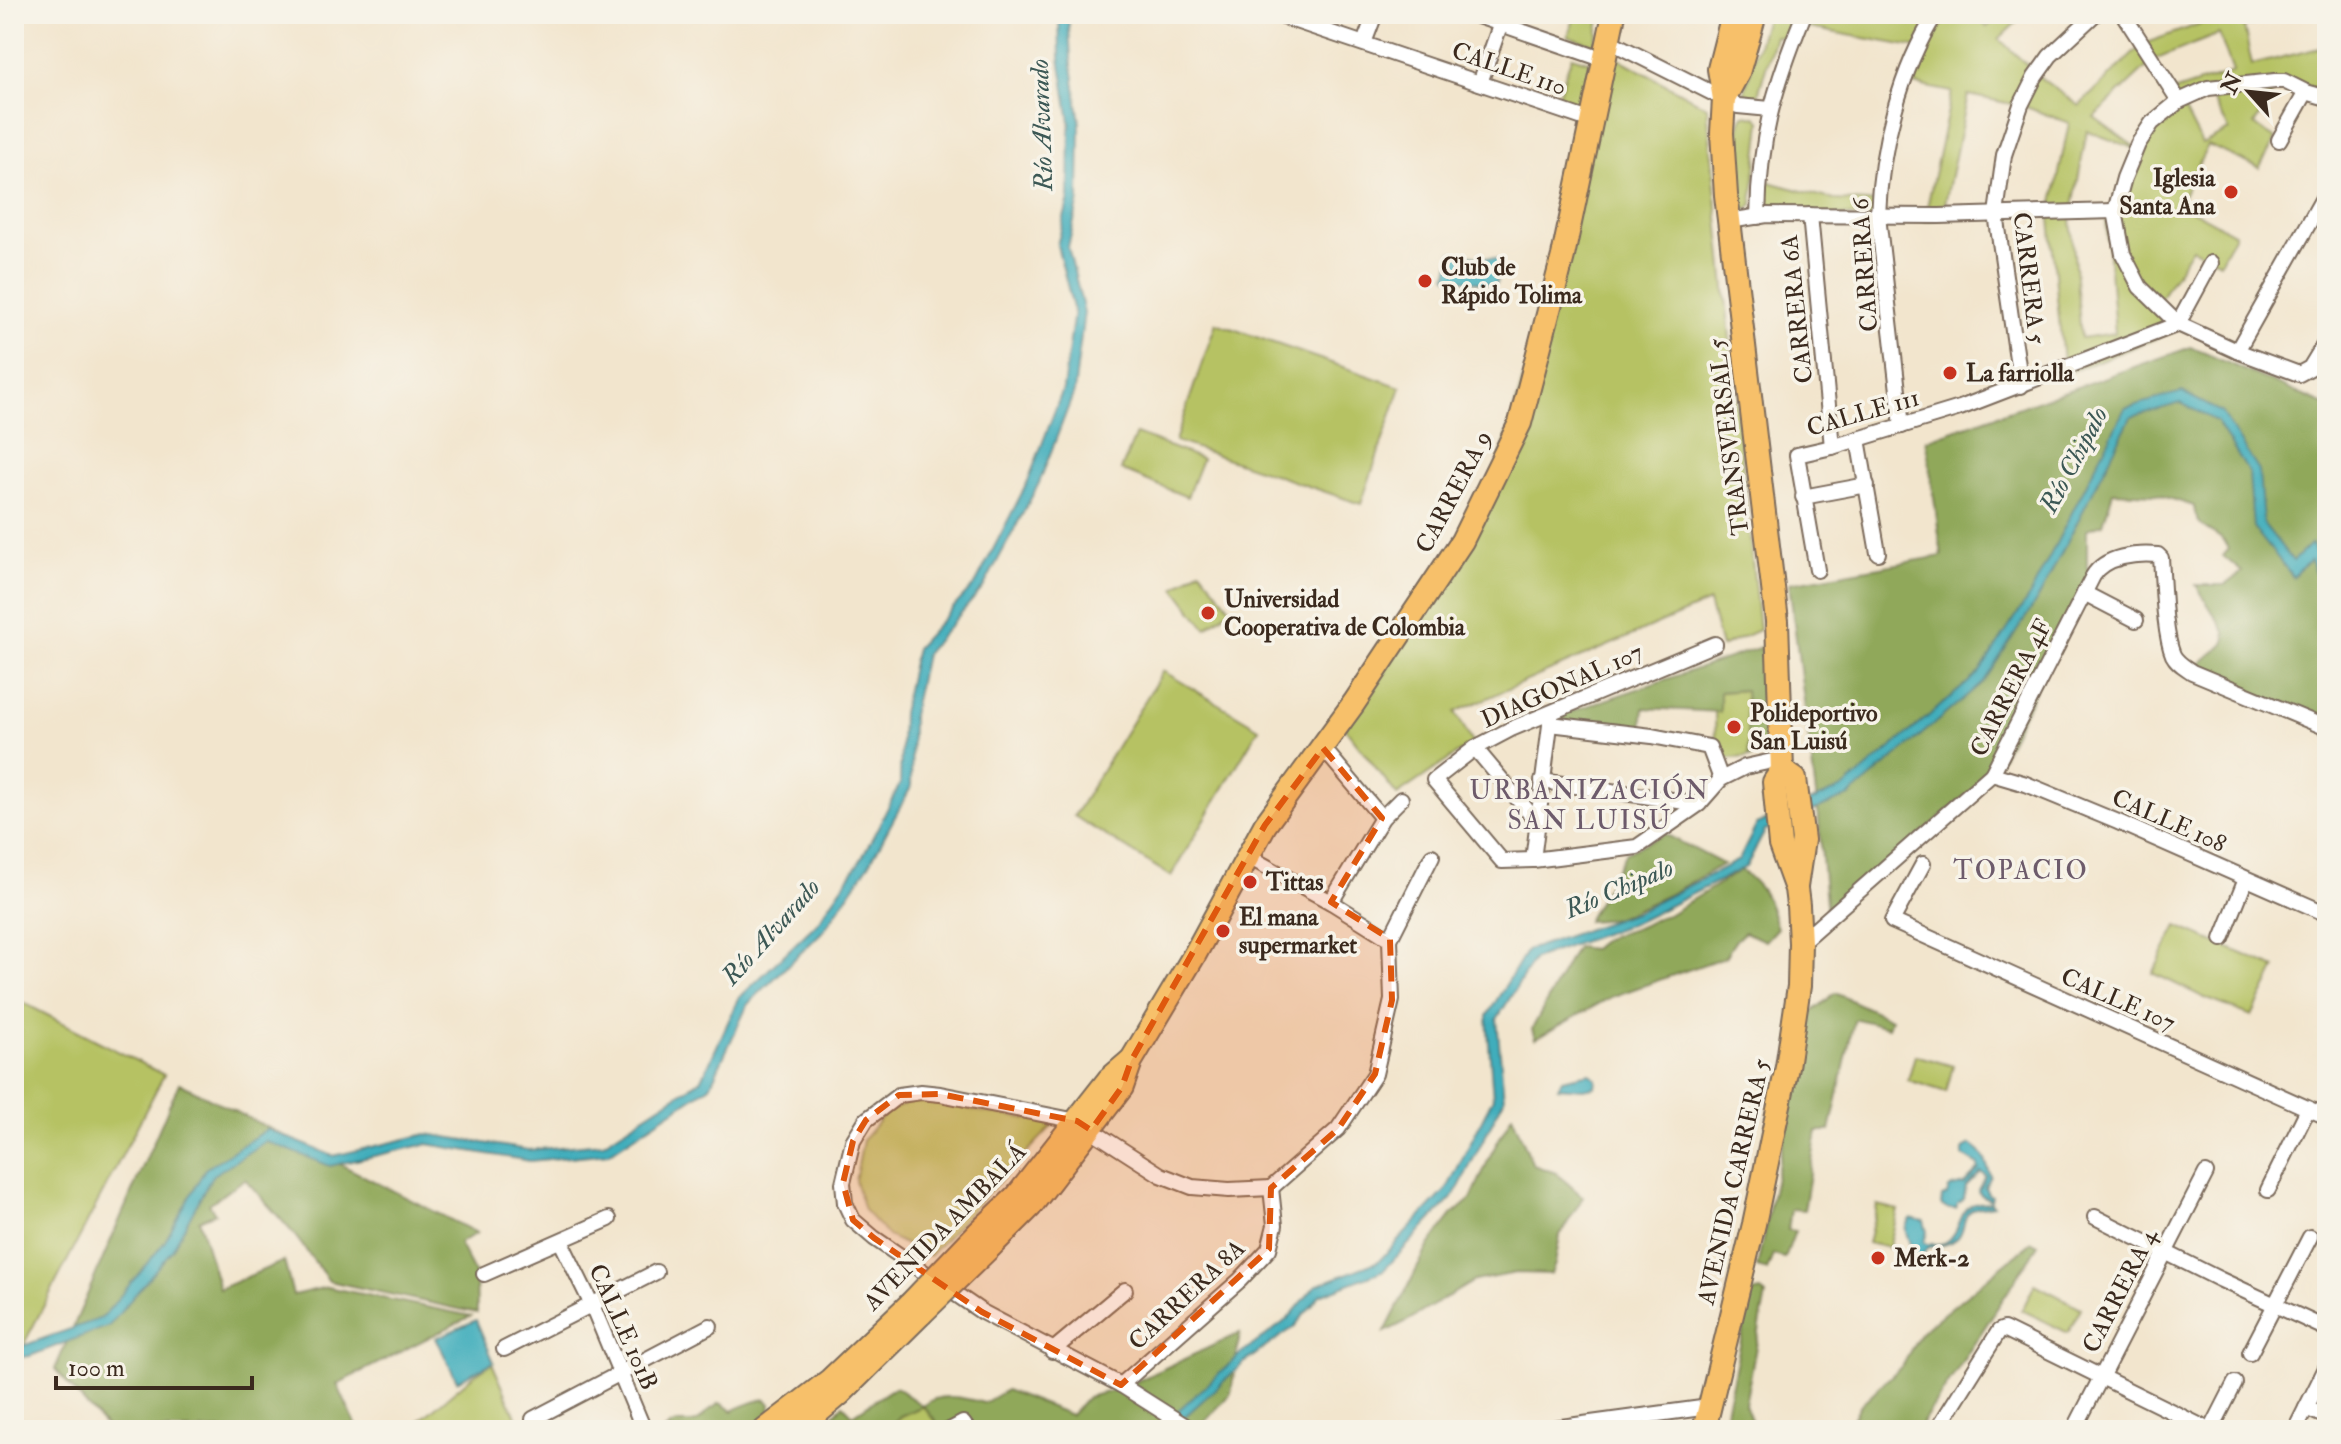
<svg xmlns="http://www.w3.org/2000/svg" width="2341" height="1444" font-family="'IM FELL Double Pica',serif">
	<style>
		.green { fill: #b6c264; stroke: #787641; stroke-width: 2; fill-rule: evenodd }
		.forest { fill: #90a85a; stroke: #66693c; stroke-width: 2 }
		.water { fill: #3fadbc; stroke: #3d6c6d; stroke-width: 2 }
		.lines { fill: none; stroke-linecap: round; stroke-linejoin: round }
		.minor-casing { stroke: #7b6b5b; stroke-width: 18 }
		.primary-casing { stroke: #7b6b5b; stroke-width: 26 }
		.minor { stroke: #fff; stroke-width: 14 }
		.primary { stroke: #f7c06b; stroke-width: 22 }
		.primary-bridge-casing { stroke: #7b6b5b; stroke-width: 26; stroke-linecap: butt }
		.primary-bridge { stroke: #f7c06b; stroke-width: 22 }
		.marked { fill: #df570d; fill-opacity: 0.2; stroke: #df570d; stroke-width: 6; stroke-dasharray: 16 10; stroke-linejoin: round }
		.poi-dot { fill: #c8321e; stroke: #f7f3e8; stroke-width: 3 }
		.labels { text-anchor: middle; dominant-baseline: central; stroke-width: 7; stroke-linejoin: round; paint-order: stroke }
		.street-label { font-size: 24px; fill: #3b2a1e; stroke: #f7f3e8 }
		.poi-label { font-size: 24px; font-weight: bold; fill: #3b2a1e; stroke: #f7f3e8; text-anchor: start }
		.water-label { font-size: 26px; font-style: italic; fill: #3c5855; stroke: #f7f3e8 }
		.neighbourhood-label { font-size: 26px; letter-spacing: 2px; fill: #6d5b6b; stroke: #f7f3e8 }
	</style>
	<rect width="100%" height="100%" fill="#f7f3e8"/>
	<filter id="ink" filterUnits="userSpaceOnUse"><feTurbulence type="fractalNoise" baseFrequency=".0125" numOctaves="2"/><feDisplacementMap in="SourceGraphic" scale="16" xChannelSelector="R" yChannelSelector="G"/><feConvolveMatrix kernelMatrix="1 2 1 2 8 2 1 2 1" color-interpolation-filters="sRGB"/></filter>
	<filter id="wash" filterUnits="userSpaceOnUse"><feTurbulence type="fractalNoise" baseFrequency=".006" numOctaves="4" result="noise"/><feDisplacementMap in="SourceGraphic" scale="32" xChannelSelector="R" yChannelSelector="G"/><feGaussianBlur stdDeviation="1.8" result="paint"/><feColorMatrix in="noise" values="0 0 0 0 0 0 0 0 0 0 0 0 0 0 0 0 0 1.4 0 .05"/><feComposite in="paint" operator="in"/></filter>
	<g filter="url(#wash)">
		<rect width="100%" height="100%" fill="#f2e5cd"/>
		<!-- green -->
		<g class="green">
			<path d="M1576 14H1601L1595 45 1568 36Z"/>
			<path d="M1767 14H1795L1785 38 1775 36 1758 95 1754 98 1746 97 1744 94Z"/>
			<path d="M1810 14H1974L1987 27 2001 14H2025L1999 39 2042 79 2079 106 2143 44 2216 18 2215 14H2284L2244 27 2252 65 2327 46V100L2278 84 2254 125 2276 139 2259 168 2208 145 2179 203 2235 234 2220 262 2192 248 2158 302 2183 328 2064 374 2050 218 2069 123 2026 107 1968 95 1942 218 1924 221 1952 92 1907 83 1919 48 1804 27ZM2219 34 2233 72 2173 92 2180 103 2155 128 2139 150 2094 117 2154 60ZM2208 91 2229 130 2202 144 2181 103ZM2087 131 2139 150 2106 218 2115 333 2081 338 2071 218Z"/>
			<path d="M1572 56 1591 62 1581 109 1556 100Z"/>
			<path d="M1616 57 1707 107 1759 630 1721 647 1709 602 1455 712 1473 743 1397 795 1345 728 1483 518Z"/>
			<path d="M1744 115 1757 117 1761 121 1752 204 1747 209 1742 206C1741 185 1733 130 1744 115Z"/>
			<path d="M1766 181 1835 200 1882 203 1880 219 1768 208Z"/>
			<path d="M1216 323 1401 387 1361 504 1175 441Z"/>
			<path d="M1136 434 1202 459 1187 497 1121 470Z"/>
			<path d="M1200 569 1231 609 1206 628 1175 588Z"/>
			<path d="M1163 671 1259 728 1171 876 1074 816Z"/>
			<path d="M1746 690 1749 757 1716 759 1715 711H1720L1719 692Z"/>
			<path d="M2177 926 2276 968 2252 1016 2205 998 2153 973Z"/>
			<path d="M14 998 164 1075 14 1363Z"/>
			<path d="M1915 1055 1953 1066 1946 1092 1908 1080Z"/>
			<path d="M923 1097 977 1111 1055 1123 929 1256 888 1236 864 1210 855 1181 863 1140 886 1112Z"/>
			<path d="M1877 1205 1898 1210 1889 1248 1868 1243Z"/>
			<path d="M2035 1284 2081 1308 2068 1333 2022 1310Z"/>
			<path d="M492 1363 522 1430H413L411 1428 470 1378Z"/>
			<path d="M923 1406 940 1427 933 1430H887L900 1416Z"/>
		</g>
		<!-- forest -->
		<g class="forest">
			<path d="M2191 347 2327 406V723L2193 670 2223 644 2226 639 2225 632 2196 585H2225L2242 572 2223 556 2229 549C2221 529 2196 535 2194 506L2156 494 2113 492 2103 524 2087 529V568L2095 572 1995 770 1827 915 1818 811 1789 583 1942 556 1926 440Z"/>
			<path d="M1761 647 1766 756 1749 757 1745 690 1720 692V712L1644 708 1642 729 1549 719Z"/>
			<path d="M1665 834 1723 864 1668 895 1615 919 1587 921 1626 852Z"/>
			<path d="M1741 870C1767 890 1767 899 1777 928L1765 941 1745 932 1736 940 1725 957 1611 997 1535 1039 1532 1029 1576 947 1592 949C1610 932 1618 936 1639 927 1651 922 1654 917 1668 915Z"/>
			<path d="M1835 993 1891 1019 1888 1027 1857 1019 1854 1021 1830 1131H1817L1804 1210 1791 1209 1788 1230 1795 1231 1785 1258 1773 1255 1767 1270 1757 1267 1810 1014Z"/>
			<path d="M179 1083 477 1233 459 1243 476 1276 477 1313 329 1281 293 1233 245 1179 209 1204 215 1213 199 1220 219 1289 284 1261 293 1295 327 1287 471 1316 337 1384 358 1430H108L55 1369Z"/>
			<path d="M1512 1115 1533 1165 1556 1173 1583 1197 1560 1235 1555 1264 1551 1274 1516 1273 1474 1281 1405 1322 1385 1332 1429 1245 1452 1215 1471 1199 1491 1154Z"/>
			<path d="M2032 1242 2038 1245 1918 1430H1847L1861 1404 1903 1365 1921 1332Z"/>
			<path d="M1761 1291 1766 1295 1745 1404 1755 1430H1722L1751 1293Z"/>
			<path d="M1240 1333 1231 1393 1197 1430H976L966 1416 940 1427 923 1406 900 1416 887 1430H817L843 1405 853 1415 895 1387 923 1406C938 1391 965 1398 984 1403L1006 1390 1071 1415 1087 1397 1120 1389Z"/>
			<path d="M765 1399 771 1404 770 1414 758 1430H665C678 1417 688 1427 698 1421 702 1419 704 1414 708 1411 712 1408 716 1406 720 1403L733 1411C736 1408 761 1399 765 1399Z"/>
		</g>
		<!-- water -->
		<g class="water">
			<path d="M1059 14H1068L1071 58 1080 123 1079 200 1068 247 1084 312 1074 392 1039 483 983 588 925 654 912 715 911 787 870 863 824 930 748 1004 710 1086 609 1153 530 1161 427 1144 330 1166 266 1141 212 1176 172 1250 109 1326 30 1356 14 1358V1349L102 1318 164 1243 205 1169 267 1129 333 1156 427 1134 529 1150 603 1143 702 1079 739 998 817 923 862 858 900 784 902 713 916 648 976 583 1028 481 1063 389 1074 312 1057 245 1069 199 1070 122 1060 58Z"/>
			<path d="M1452 252 1500 260 1496 285 1447 277Z"/>
			<path d="M2182 392 2221 412 2259 471 2263 523 2293 561 2312 543 2327 580V602L2310 560 2293 577 2253 527 2249 473 2216 421 2181 403 2131 417 2039 597 1985 680 1850 796 1765 831 1746 867 1641 920 1534 959 1497 1019 1504 1099 1455 1195 1384 1270 1320 1295 1294 1327 1245 1362 1170 1430H1156L1241 1354 1288 1319 1315 1286 1379 1261 1447 1189 1493 1098 1487 1016 1527 950 1637 912 1739 860 1757 824 1845 787 1979 673 2030 595 2125 408Z"/>
			<path d="M1590 1073 1596 1079 1595 1087 1583 1089 1558 1087 1562 1079Z"/>
			<path d="M1971 1145C1988 1157 1983 1158 1991 1176L1985 1187 1988 1194 1992 1196 1991 1200 1980 1194 1979 1190 1986 1176 1981 1172 1966 1187 1964 1199 1958 1204 1956 1209H1947L1941 1205 1942 1197 1947 1195 1949 1188 1964 1184 1979 1169 1977 1164 1963 1156V1149Z"/>
			<path d="M1991 1202 1993 1205C1986 1207 1979 1206 1974 1209 1954 1218 1977 1244 1929 1247L1917 1261H1910L1906 1257 1910 1244C1906 1233 1902 1228 1911 1218L1924 1221 1927 1232 1924 1242 1927 1244C1933 1244 1941 1245 1946 1242 1960 1234 1959 1211 1972 1205 1977 1202 1985 1203 1991 1202Z"/>
			<path d="M476 1320 494 1362 457 1381 436 1338Z"/>
		</g>
	</g>
	<g filter="url(#ink)">
		<g class="lines">
			<!-- minor casing -->
			<g class="minor-casing">
				<g id="minor">
					<path d="M1275 14 1592 121"/>
					<path d="M1472 14 1605 60"/>
					<path d="M2123 14 2179 101"/>
					<path d="M1609 41 1738 106 1770 109"/>
					<path d="M1364 43 1375 14"/>
					<path d="M1480 83 1504 14"/>
					<path d="M2327 98 2306 92 2284 81H2275L2208 88 2179 101 2152 123 2138 144 2124 178 2115 211 2123 254 2140 287 2178 324 2237 351 2299 374 2310 368 2327 340"/>
					<path d="M2279 140 2306 92"/>
					<path d="M1810 215 1832 447"/>
					<path d="M1758 217C1759 139 1775 85 1804 14"/>
					<path d="M1729 221 1767 215 1939 216 2115 211"/>
					<path d="M2178 324 2211 263"/>
					<path d="M2237 351 2327 191"/>
					<path d="M2021 386 1996 214 2004 155 2021 105 2035 77 2050 56 2095 14"/>
					<path d="M1902 426 1878 216C1880 150 1900 69 1936 14"/>
					<path d="M1858 439 1878 553"/>
					<path d="M1803 497 1867 485"/>
					<path d="M1817 570 1797 455 1832 447 1960 408 2178 324"/>
					<path d="M2084 593 2136 620"/>
					<path d="M1715 644 1511 729 1475 748 1434 780 1502 861 1533 860 1637 847 1699 804 1721 779 1745 767 1781 759"/>
					<path d="M1550 724 1652 736 1709 747 1721 779"/>
					<path d="M1323 748 1382 818"/>
					<path d="M1475 748 1537 822"/>
					<path d="M1992 774 2026 784 2118 822 2327 914"/>
					<path d="M1542 781 1699 804"/>
					<path d="M1247 856 1331 902 1390 939"/>
					<path d="M1533 860 1551 717"/>
					<path d="M1923 864 1892 921 2327 1117"/>
					<path d="M1331 902 1382 818 1401 799"/>
					<path d="M2222 939 2246 879"/>
					<path d="M1800 943 1992 774 2093 576C2105 556 2136 553 2158 555L2161 558C2163 583 2164 634 2173 655 2177 663 2185 667 2192 672L2327 728"/>
					<path d="M1271 1188 1338 1129 1375 1074 1392 1000 1390 939 1432 856"/>
					<path d="M2268 1190 2308 1109"/>
					<path d="M2095 1217 2219 1279 2327 1329"/>
					<path d="M561 1242 592 1305 644 1430"/>
					<path d="M484 1274 609 1219"/>
					<path d="M504 1349 656 1272"/>
					<path d="M1052 1351 1125 1290"/>
					<path d="M2250 1353 2310 1237"/>
					<path d="M1121 1385 1240 1280 1269 1249 1275 1225 1271 1188"/>
					<path d="M2306 1408 2327 1417"/>
					<path d="M533 1419 710 1326"/>
					<path d="M950 1430 963 1423 968 1430"/>
					<path d="M1192 1430 1121 1385 982 1312 874 1238 853 1220 845 1203 843 1183 853 1141 866 1120 899 1095 921 1092 940 1094 1077 1121 1161 1175 1192 1187 1229 1190 1271 1188"/>
					<path d="M1539 1430 1709 1407"/>
					<path d="M1937 1430 1999 1331 2004 1329 2209 1430"/>
					<path d="M2074 1430 2206 1173"/>
					<path d="M2211 1430 2235 1383"/>
					<path d="M2295 1430 2327 1366"/>
				</g>
			</g>
			<!-- primary casing -->
			<g class="primary-casing">
				<g id="primary">
					<path d="M1724 99 1738 73 1755 14"/>
					<path d="M1782 770 1795 779 1803 840 1796 887"/>
					<path d="M978 1233 1017 1196 1109 1079 1130 1061"/>
					<path d="M991 1246 1030 1207 1122 1087 1131 1061 1195 954 1265 825 1354 703 1462 541 1520 423 1563 256 1614 14"/>
					<path d="M765 1430 830 1380 910 1304"/>
					<path d="M797 1430 841 1393 921 1314"/>
					<path d="M1704 1430 1754 1224 1787 1067 1799 986 1800 943 1798 905 1796 889 1780 845 1774 782 1782 770 1777 621 1726 195 1722 133 1724 99 1719 69 1733 14"/>
				</g>
			</g>
			<!-- minor -->
			<use href="#minor" class="minor"/>
			<!-- primary -->
			<use href="#primary" class="primary"/>
			<!-- primary-bridge casing -->
			<g class="primary-bridge-casing">
				<g id="primary-bridge">
					<path d="M910 1304 978 1233"/>
					<path d="M921 1314 991 1246"/>
				</g>
			</g>
			<!-- primary-bridge -->
			<use href="#primary-bridge" class="primary-bridge"/>
		</g>
	</g>
	<!-- marked area -->
	<path class="marked" d="M1323 748 1382 818 1331 902 1390 939 1392 1000 1375 1074 1338 1129 1271 1188 1269 1249 1121 1385 982 1312 874 1238 853 1220 843 1183 853 1141 866 1120 899 1095 940 1094 1077 1121 1091 1130 1122 1087 1131 1061 1265 825Z"/>
	<!-- markers -->
	<g class="poi-dot">
		<circle cx="2231" cy="192" r="8"/>
		<circle cx="1425" cy="281" r="8"/>
		<circle cx="1950" cy="373" r="8"/>
		<circle cx="1208" cy="613" r="8"/>
		<circle cx="1734" cy="727" r="8"/>
		<circle cx="1250" cy="882" r="8"/>
		<circle cx="1223" cy="931" r="8"/>
		<circle cx="1878" cy="1258" r="8"/>
	</g>
	<g class="labels">
		<!-- street labels -->
		<g class="street-label">
			<text transform="translate(1509 69) rotate(19)">CALLE 110</text>
			<text transform="translate(1865 265) rotate(-94)">CARRERA 6</text>
			<text transform="translate(2029 278) rotate(83)">CARRERA 5</text>
			<text transform="translate(1797 309) rotate(-96)">CARRERA 6A</text>
			<text transform="translate(1863 413) rotate(-16)">CALLE 111</text>
			<text transform="translate(1729 437) rotate(-97)">TRANSVERSAL 5</text>
			<text transform="translate(1454 492) rotate(-62)">CARRERA 9</text>
			<text transform="translate(1562 686) rotate(-24)">DIAGONAL 107</text>
			<text transform="translate(2011 688) rotate(-63)">CARRERA 4F</text>
			<text transform="translate(2169 821) rotate(24)">CALLE 108</text>
			<text transform="translate(2118 1000) rotate(24)">CALLE 107</text>
			<text transform="translate(1734 1182) rotate(-77)">AVENIDA CARRERA 5</text>
			<text transform="translate(945 1227) rotate(-46)">AVENIDA AMBALÁ</text>
			<text transform="translate(2120 1291) rotate(-63)">CARRERA 4</text>
			<text transform="translate(1187 1295) rotate(-43)">CARRERA 8A</text>
			<text transform="translate(623 1327) rotate(66)">CALLE 101B</text>
		</g>
		<!-- poi labels -->
		<g class="poi-label">
			<text x="2215" y="178" text-anchor="end">Iglesia<tspan x="2215" dy="28">Santa Ana</tspan></text>
			<text x="1441" y="267">Club de<tspan x="1441" dy="28">Rápido Tolima</tspan></text>
			<text x="1966" y="373">La farriolla</text>
			<text x="1224" y="599">Universidad<tspan x="1224" dy="28">Cooperativa de Colombia</tspan></text>
			<text x="1750" y="713">Polideportivo<tspan x="1750" dy="28">San Luisú</tspan></text>
			<text x="1266" y="882">Tittas</text>
			<text x="1239" y="917">El mana<tspan x="1239" dy="28">supermarket</tspan></text>
			<text x="1894" y="1258">Merk-2</text>
		</g>
		<!-- water labels -->
		<g class="water-label">
			<text transform="translate(1042 125) rotate(-92)">Río Alvarado</text>
			<text transform="translate(2074 460) rotate(-62)">Río Chipalo</text>
			<text transform="translate(1619 889) rotate(-23)">Río Chipalo</text>
			<text transform="translate(771 932) rotate(-48)">Río Alvarado</text>
		</g>
		<!-- neighbourhood labels -->
		<g class="neighbourhood-label">
			<text x="1590" y="791">URBANIZACIÓN<tspan x="1590" dy="30">SAN LUISÚ</tspan></text>
			<text x="2021" y="871">TOPACIO</text>
		</g>
	</g>
	<!-- margin -->
	<rect width="2341" height="1444" fill="none" stroke="#f7f3e8" stroke-width="48"/>
	<!-- north arrow -->
	<g transform="translate(2249 92) rotate(297)" stroke="#f7f3e8" stroke-width="6" paint-order="stroke">
	<path d="M0-6L14 30L0 20L-14 30Z" fill="#3b2a1e"/>
	<text y="-12" font-size="22" font-weight="bold" text-anchor="middle" fill="#3b2a1e">N</text>
	</g>
	<!-- scale -->
	<path d="M56 1376v12h196v-12" fill="none" stroke="#3b2a1e" stroke-width="4"/>
	<text x="68" y="1376" font-size="24" fill="#3b2a1e" stroke="#f7f3e8" stroke-width="6" paint-order="stroke">100 m</text>
</svg>
